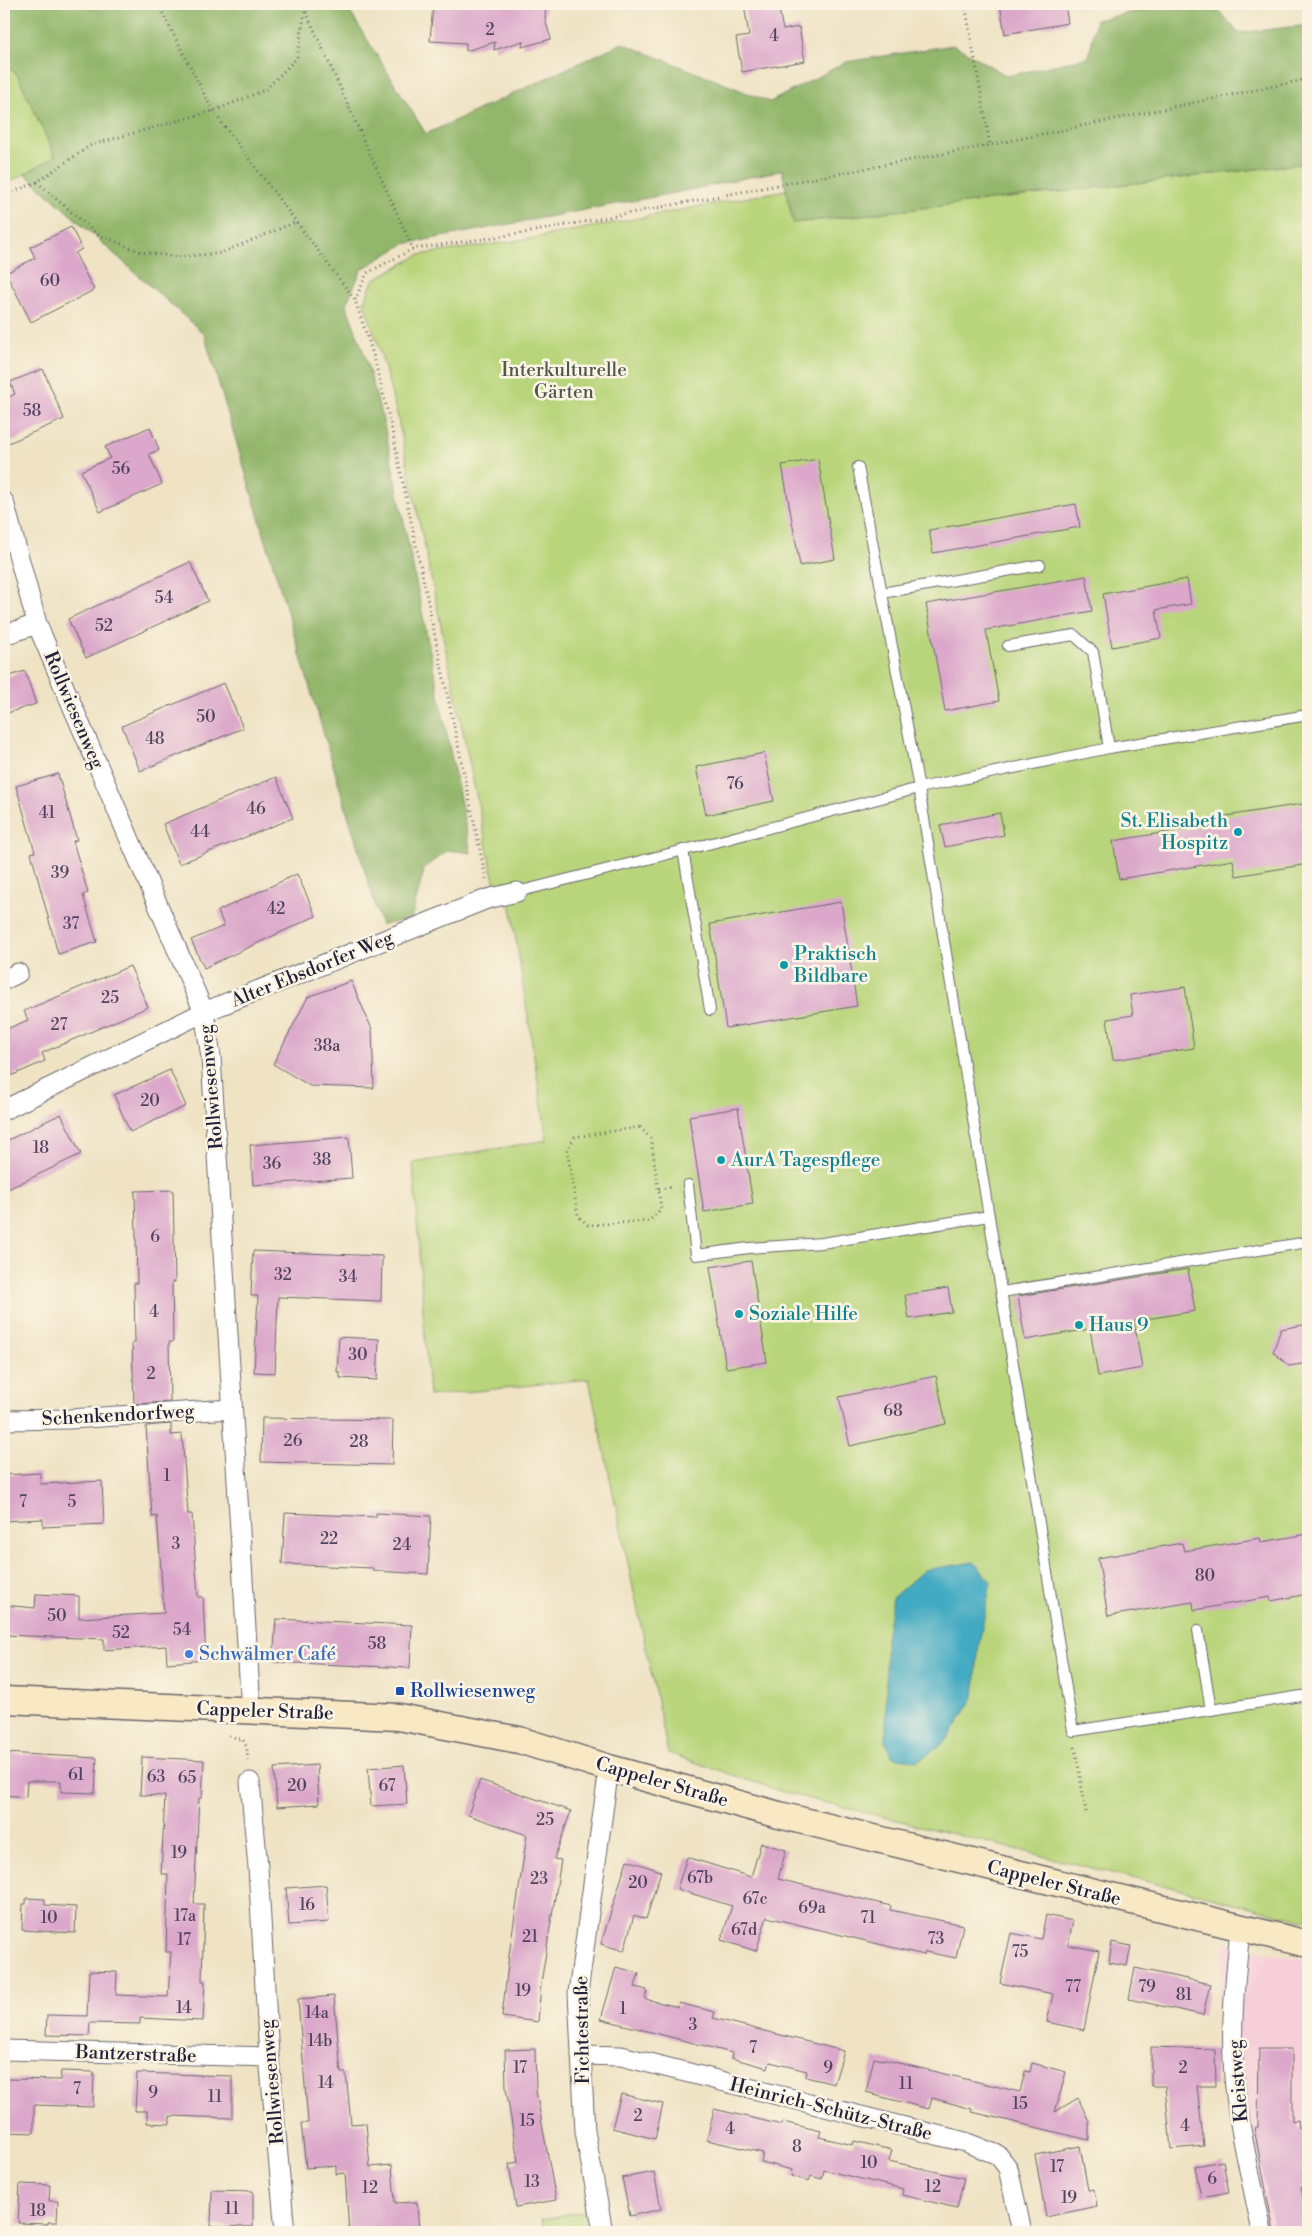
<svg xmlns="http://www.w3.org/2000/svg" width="1312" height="2236" font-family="'Libre Bodoni',serif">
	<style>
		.built { fill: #f6cfd8 }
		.green { fill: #b9d57b; stroke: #6e7c5b }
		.forest { fill: #92b66b; stroke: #5a6c53 }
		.water { fill: #42aac2; stroke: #32667e }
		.building { fill: #dba7ca }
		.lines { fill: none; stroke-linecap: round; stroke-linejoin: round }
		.service-casing { stroke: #6a666b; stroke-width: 12 }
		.minor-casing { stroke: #6a666b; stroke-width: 21 }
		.secondary-casing { stroke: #6a666b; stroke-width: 29 }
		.path { stroke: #6a666b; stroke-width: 3; stroke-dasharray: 1 4; stroke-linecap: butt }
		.service { stroke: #fff; stroke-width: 10 }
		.minor { stroke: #fff; stroke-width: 19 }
		.secondary { stroke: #f8e8c3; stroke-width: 26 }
		.culture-dot { fill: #0f9aa8; stroke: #fcf5e5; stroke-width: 2 }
		.shop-dot { fill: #3f7fe0; stroke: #fcf5e5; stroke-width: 2 }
		.transit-dot { fill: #1a4fb4; stroke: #fcf5e5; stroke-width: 2 }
		.labels { text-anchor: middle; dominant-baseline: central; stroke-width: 5; stroke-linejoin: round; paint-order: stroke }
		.number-label { font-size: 16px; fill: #50435f }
		.park-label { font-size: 19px; fill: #4f584e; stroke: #fcf5e5 }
		.street-label { font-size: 19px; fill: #22223b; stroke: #fcf5e5 }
		.culture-label { font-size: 19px; fill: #0d838f; stroke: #fcf5e5; text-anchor: start }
		.shop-label { font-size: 19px; fill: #366cbe; stroke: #fcf5e5; text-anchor: start }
		.transit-label { font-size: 19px; fill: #164399; stroke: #fcf5e5; text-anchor: start }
	</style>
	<rect width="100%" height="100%" fill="#fcf5e5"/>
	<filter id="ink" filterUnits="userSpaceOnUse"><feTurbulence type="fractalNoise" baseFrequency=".02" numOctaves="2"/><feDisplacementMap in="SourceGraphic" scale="10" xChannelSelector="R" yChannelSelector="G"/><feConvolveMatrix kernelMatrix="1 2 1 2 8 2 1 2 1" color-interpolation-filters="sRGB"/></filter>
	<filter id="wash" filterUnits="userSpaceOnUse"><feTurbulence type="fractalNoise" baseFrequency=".0096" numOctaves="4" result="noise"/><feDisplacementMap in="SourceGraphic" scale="20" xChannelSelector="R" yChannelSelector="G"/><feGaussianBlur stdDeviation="1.12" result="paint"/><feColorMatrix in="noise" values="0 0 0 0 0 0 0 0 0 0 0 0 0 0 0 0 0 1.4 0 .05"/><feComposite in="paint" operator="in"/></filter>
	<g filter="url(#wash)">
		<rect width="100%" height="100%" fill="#efe3c4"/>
		<!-- built -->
		<path class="built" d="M1225 1942 1308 1961V2232H1253L1231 2116 1218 1998Z"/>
		<!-- green -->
		<g class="green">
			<path d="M4 65 17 74 55 156 25 174 4 184Z"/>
			<path d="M1308 163V1921L786 1793 668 1753 589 1379 429 1396 413 1163 547 1140 507 881 495 886 397 414 379 347 364 303 373 280 419 255 534 238 786 190 794 223Z"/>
			<path d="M584 2211 588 2232H544L541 2219Z"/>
		</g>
		<!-- forest -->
		<path class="forest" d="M4 4H345L426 134 622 43 770 102 846 62 954 45 1007 76 1089 57 1096 20 1169 4H1214L1238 33 1308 25V163L793 223 782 170 690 190 404 244 362 269 346 304 365 356 384 424 471 853 448 850 425 867 411 919 381 925 204 334 25 174 55 156 17 74 4 65Z"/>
		<!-- water -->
		<path class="water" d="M974 1562 991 1582 979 1643 974 1697 952 1733 939 1747 917 1761 893 1757 886 1743V1639L893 1597 924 1570Z"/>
		<g id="blocks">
			<!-- building -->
			<g class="building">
				<path d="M439 4H546L545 19 551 39 522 47 523 41 494 50 495 42 466 51V43L430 41 433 5Z"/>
				<path d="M744 4H778L783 30 799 27 805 61 742 72 736 38 749 36Z"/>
				<path d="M1000 4H1065L1068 23 1005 34Z"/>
				<path d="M71 227 82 249 75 253 94 290 31 322 6 273 35 258 30 247Z"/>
				<path d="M43 369 64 419 4 445V399L15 394 10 382Z"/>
				<path d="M150 427 159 450 149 454 162 484 100 512 81 471 110 458 105 447Z"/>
				<path d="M818 459 835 559 800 566 782 465Z"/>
				<path d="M1076 504 1080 527 933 553 929 530Z"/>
				<path d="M190 562 208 601 86 658 68 619Z"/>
				<path d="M1086 576 1092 611 986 630 999 701 945 711 926 604Z"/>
				<path d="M1187 579 1191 604 1156 610 1161 638 1112 647 1103 594Z"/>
				<path d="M25 671 36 704 4 714V678Z"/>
				<path d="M224 683 243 728 140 771 122 726Z"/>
				<path d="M764 753 774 801 706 815 696 767Z"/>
				<path d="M58 774 77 840 73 841 88 893 83 895 97 942 58 954 31 853 35 852 16 786Z"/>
				<path d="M276 777 293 818 179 864 163 824Z"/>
				<path d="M1308 803V864L1236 876 1233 860 1119 879 1113 841 1221 823 1220 817Z"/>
				<path d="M1000 813 1004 835 945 847 940 825Z"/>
				<path d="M297 874 316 916 204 968 191 940 224 926 218 911Z"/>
				<path d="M841 902 857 1006 726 1028 710 924Z"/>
				<path d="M130 966 148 1007 42 1053 45 1061 4 1079V1030L28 1020 24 1011Z"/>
				<path d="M351 981 372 1029 374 1088 310 1086 273 1064 308 997Z"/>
				<path d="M1185 987 1194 1048 1113 1060 1107 1019 1133 1015 1130 995Z"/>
				<path d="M170 1070 186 1106 130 1132 114 1095Z"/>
				<path d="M738 1108 753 1204 704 1212 689 1116Z"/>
				<path d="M61 1114 81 1154 4 1191V1142Z"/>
				<path d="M349 1137 352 1178 253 1185 250 1145Z"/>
				<path d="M173 1190 175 1282H172L173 1342H169L170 1402 134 1404 132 1343H135L134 1283H137L135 1191Z"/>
				<path d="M253 1251 382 1256 381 1301 278 1297 275 1373 254 1372 258 1296H251Z"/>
				<path d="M751 1261 767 1362 726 1368 710 1267Z"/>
				<path d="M1188 1269 1195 1311 1134 1321 1142 1368 1098 1376 1090 1329 1025 1340 1018 1296Z"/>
				<path d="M948 1288 952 1312 909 1319 905 1295Z"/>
				<path d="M1308 1324V1363L1289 1366 1273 1352 1281 1329Z"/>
				<path d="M339 1337 379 1339 377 1380 340 1378V1372H337Z"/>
				<path d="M936 1376 946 1424 850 1446 839 1397Z"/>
				<path d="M262 1418 393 1420 392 1465 261 1462Z"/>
				<path d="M171 1424V1435L182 1434 188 1514H192L198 1597H203L206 1660 167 1663 166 1646 104 1650V1639L4 1635V1605L35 1608 36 1594 79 1596V1618L164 1613 157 1516 152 1517 146 1426Z"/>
				<path d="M40 1473V1484L102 1481 104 1524 43 1527V1519L4 1521V1475Z"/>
				<path d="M285 1513 376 1517V1513L431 1516 428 1574 373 1571V1568L282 1564Z"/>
				<path d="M1308 1534V1594L1271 1601 1270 1597 1194 1610 1193 1602 1108 1616 1098 1558 1182 1543 1184 1551 1260 1538 1261 1542Z"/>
				<path d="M276 1619 412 1625 410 1668 273 1662Z"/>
				<path d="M4 1753 97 1758 95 1793 61 1792V1781H27L26 1797 4 1795Z"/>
				<path d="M142 1757 204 1760 202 1798H199L194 1904H204L202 1981H205L203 2021 140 2018V2024L90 2023 89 2036 46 2035 47 2015 87 2016 89 1971 117 1972 116 1995 168 1997 171 1952H166L168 1874H161L165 1796 140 1795Z"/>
				<path d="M317 1765 319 1804 277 1807 274 1768Z"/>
				<path d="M404 1765 407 1804 371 1806 368 1768Z"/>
				<path d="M480 1780 571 1811 554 1859 561 1860 541 1983 538 2022 502 2017 509 1955 527 1835 468 1815Z"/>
				<path d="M761 1843 786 1850 778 1879 891 1906 890 1910 963 1925 956 1958 925 1952 924 1955 767 1917 756 1951 721 1940 732 1906 677 1889 687 1857 751 1877Z"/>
				<path d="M627 1860 661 1871 646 1919 634 1915 624 1951 601 1944Z"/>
				<path d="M326 1885 329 1922 289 1925 286 1888Z"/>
				<path d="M26 1898 45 1899V1905L76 1907 75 1933 22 1930 23 1904H26Z"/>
				<path d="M1046 1915 1073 1921 1068 1945 1099 1951 1084 2030 1047 2022 1053 1994 1000 1983 1011 1933 1041 1939Z"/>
				<path d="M1112 1942 1131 1946 1127 1966 1109 1963Z"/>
				<path d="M616 1967 639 1973 635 1987 647 1990 645 1999 678 2007 679 2003 715 2012 713 2018 844 2051 834 2084 806 2077 807 2071 770 2062 768 2068 731 2058 732 2053 601 2019Z"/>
				<path d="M1135 1968 1210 1984 1203 2015 1129 1999Z"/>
				<path d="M334 1996 341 2073H346L351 2124 366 2123 370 2167 392 2165 395 2203 417 2202 419 2232H349L345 2173 336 2174V2166L306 2168 301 2123H308L298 1999Z"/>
				<path d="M1151 2047 1215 2049 1216 2086H1197L1204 2146 1171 2149 1165 2086H1151Z"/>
				<path d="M535 2049 536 2091 556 2200 516 2207 509 2164 518 2162 506 2088 505 2050Z"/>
				<path d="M1259 2049H1292V2121L1298 2120 1299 2128 1308 2126V2185L1301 2187 1308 2232H1274L1254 2128 1258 2127Z"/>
				<path d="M874 2058 882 2060V2059L1020 2092 1025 2071 1030 2072 1032 2063 1066 2072 1055 2112 1078 2098 1089 2121V2140L972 2112V2109L932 2098 929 2109 874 2095V2094L866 2092Z"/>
				<path d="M61 2071 94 2072 93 2107 34 2105V2133L4 2132V2079L60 2080Z"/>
				<path d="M137 2073 232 2076V2118L170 2116V2124L147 2123V2111H135Z"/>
				<path d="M621 2094 663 2104 655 2139 612 2128Z"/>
				<path d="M714 2109 782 2125 783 2122 821 2131 819 2137 853 2145 854 2141 892 2150 889 2161 964 2178 957 2208 902 2195 903 2189 824 2170 822 2179 811 2176 809 2181 791 2176 792 2170 761 2162 763 2153 707 2140Z"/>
				<path d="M1080 2146 1088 2190 1094 2189 1097 2206 1046 2217 1035 2155Z"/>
				<path d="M1223 2161 1229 2192 1201 2197 1195 2166Z"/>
				<path d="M654 2172 661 2209 630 2216 622 2178Z"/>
				<path d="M20 2184 50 2185 49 2201H58L57 2222H48V2224L18 2223Z"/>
				<path d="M212 2190 253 2191V2227L211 2226Z"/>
			</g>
		</g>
	</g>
	<g filter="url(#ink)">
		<use href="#blocks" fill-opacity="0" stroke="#6a666b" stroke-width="1"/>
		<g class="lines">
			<!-- service casing -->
			<g class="service-casing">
				<g id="service">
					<path d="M882 593 1040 565"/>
					<path d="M1008 646 1074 635 1093 652 1109 748"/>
					<path d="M1308 715 1109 748 919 788 1073 1731 1308 1695"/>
					<path d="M683 850 710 1010"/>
					<path d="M517 892 720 841 919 788 858 467"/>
					<path d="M688 1185 696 1255 749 1248 822 1243 989 1216"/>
					<path d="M1002 1292 1308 1242"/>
					<path d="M1198 1630 1211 1710"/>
				</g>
			</g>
			<!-- minor casing -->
			<g class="minor-casing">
				<g id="minor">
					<path d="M4 502 37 624 204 1012 211 1057 251 1710"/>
					<path d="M4 635 37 624"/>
					<path d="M4 980 18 973"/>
					<path d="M4 1110 204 1012 487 899 517 892"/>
					<path d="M4 1420 69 1419 232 1409"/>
					<path d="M250 1782 258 1867 269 2057 285 2232"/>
					<path d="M1240 1929C1236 1972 1231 2016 1233 2059 1235 2117 1251 2175 1262 2232"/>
					<path d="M4 2050 269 2057"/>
					<path d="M581 2055 621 2056 965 2142 998 2155 1008 2168 1022 2232"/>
					<path d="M603 2232 585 2131 578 1993 609 1768"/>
				</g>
			</g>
			<!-- secondary casing -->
			<g class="secondary-casing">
				<path id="secondary" d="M4 1700 399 1717 519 1740 609 1768 779 1815 1308 1944"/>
			</g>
			<!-- path -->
			<g class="path">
				<path d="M158 4 213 111 355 300 373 354 390 421 486 879"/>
				<path d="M965 4 990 145"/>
				<path d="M306 12 413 249"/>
				<path d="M37 182 97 234 141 252 178 257 221 253 296 222"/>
				<path d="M4 196 37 182 91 145 213 111 265 90 297 58 305 11 302 4"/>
				<path d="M355 300 367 273 413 249 530 232 688 202 990 145 1308 79"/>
				<path d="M640 1127 651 1139 661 1209 649 1221 588 1225 578 1216 567 1149 575 1137Z"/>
				<path d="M659 1189 673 1187"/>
				<path d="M229 1736 243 1740 247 1748 248 1763"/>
				<path d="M1075 1747 1086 1812"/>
			</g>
			<!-- service -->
			<use href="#service" class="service"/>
			<!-- minor -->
			<use href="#minor" class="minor"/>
			<!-- secondary -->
			<use href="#secondary" class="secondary"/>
		</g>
	</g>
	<!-- markers -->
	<g class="culture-dot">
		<circle cx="1238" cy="832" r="5"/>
		<circle cx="784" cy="965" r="5"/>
		<circle cx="721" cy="1160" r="5"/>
		<circle cx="739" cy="1314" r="5"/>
		<circle cx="1079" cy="1325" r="5"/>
	</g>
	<circle class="shop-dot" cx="189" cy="1654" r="5"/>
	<rect class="transit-dot" x="395" y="1686" width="10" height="10" rx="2.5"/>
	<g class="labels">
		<!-- number labels -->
		<g class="number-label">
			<text x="490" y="30">2</text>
			<text x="774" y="36">4</text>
			<text x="50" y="281">60</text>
			<text x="32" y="411">58</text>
			<text x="121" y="469">56</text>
			<text x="164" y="598">54</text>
			<text x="104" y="626">52</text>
			<text x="206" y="717">50</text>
			<text x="155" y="739">48</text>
			<text x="735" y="784">76</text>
			<text x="256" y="809">46</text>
			<text x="47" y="813">41</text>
			<text x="200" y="832">44</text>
			<text x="60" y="873">39</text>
			<text x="276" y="909">42</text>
			<text x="71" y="924">37</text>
			<text x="110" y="998">25</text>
			<text x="59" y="1025">27</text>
			<text x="327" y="1046">38a</text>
			<text x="150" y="1101">20</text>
			<text x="41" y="1148">18</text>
			<text x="322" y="1160">38</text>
			<text x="272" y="1164">36</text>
			<text x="155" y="1237">6</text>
			<text x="283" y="1275">32</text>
			<text x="348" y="1277">34</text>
			<text x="154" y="1312">4</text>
			<text x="358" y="1355">30</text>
			<text x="151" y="1374">2</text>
			<text x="893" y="1411">68</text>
			<text x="293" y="1441">26</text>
			<text x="359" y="1442">28</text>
			<text x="167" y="1476">1</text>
			<text x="23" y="1502">7</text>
			<text x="72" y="1502">5</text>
			<text x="329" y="1539">22</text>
			<text x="176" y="1544">3</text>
			<text x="402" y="1545">24</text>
			<text x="1205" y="1576">80</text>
			<text x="57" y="1616">50</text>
			<text x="182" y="1630">54</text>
			<text x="121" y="1633">52</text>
			<text x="377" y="1644">58</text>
			<text x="76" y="1775">61</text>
			<text x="156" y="1777">63</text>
			<text x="187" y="1778">65</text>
			<text x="297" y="1786">20</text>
			<text x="387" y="1786">67</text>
			<text x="545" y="1820">25</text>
			<text x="179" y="1853">19</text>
			<text x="700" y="1878">67b</text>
			<text x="539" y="1879">23</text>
			<text x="638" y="1883">20</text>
			<text x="755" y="1899">67c</text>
			<text x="307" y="1905">16</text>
			<text x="812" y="1908">69a</text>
			<text x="185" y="1916">17a</text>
			<text x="49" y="1918">10</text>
			<text x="868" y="1918">71</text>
			<text x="744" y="1930">67d</text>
			<text x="530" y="1937">21</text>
			<text x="936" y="1939">73</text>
			<text x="184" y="1940">17</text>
			<text x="1020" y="1952">75</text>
			<text x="1073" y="1987">77</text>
			<text x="1147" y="1987">79</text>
			<text x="523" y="1991">19</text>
			<text x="1184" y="1995">81</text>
			<text x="184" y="2008">14</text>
			<text x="623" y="2009">1</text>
			<text x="317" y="2013">14a</text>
			<text x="693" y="2025">3</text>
			<text x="320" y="2041">14b</text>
			<text x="753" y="2048">7</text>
			<text x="520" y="2068">17</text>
			<text x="828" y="2068">9</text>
			<text x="1183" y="2068">2</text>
			<text x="326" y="2083">14</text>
			<text x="906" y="2084">11</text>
			<text x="77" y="2089">7</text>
			<text x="153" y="2093">9</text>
			<text x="215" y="2097">11</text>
			<text x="1020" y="2104">15</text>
			<text x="638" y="2116">2</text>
			<text x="527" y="2121">15</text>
			<text x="1185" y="2126">4</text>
			<text x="730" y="2129">4</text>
			<text x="797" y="2147">8</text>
			<text x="869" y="2163">10</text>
			<text x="1057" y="2167">17</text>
			<text x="1212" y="2179">6</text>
			<text x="532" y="2182">13</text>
			<text x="933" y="2187">12</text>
			<text x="370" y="2188">12</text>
			<text x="1069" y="2198">19</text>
			<text x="232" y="2209">11</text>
			<text x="38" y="2211">18</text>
		</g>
		<!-- park labels -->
		<g class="park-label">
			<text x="564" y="370">Interkulturelle<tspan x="564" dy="22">Gärten</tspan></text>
		</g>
		<!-- street labels -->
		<g class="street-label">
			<text transform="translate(74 710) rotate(67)">Rollwiesenweg</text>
			<text transform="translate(312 969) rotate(-22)">Alter Ebsdorfer Weg</text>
			<text transform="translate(211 1087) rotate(-95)">Rollwiesenweg</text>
			<text transform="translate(118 1415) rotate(-3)">Schenkendorfweg</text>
			<text transform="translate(265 1711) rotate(2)">Cappeler Straße</text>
			<text transform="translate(662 1782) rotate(16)">Cappeler Straße</text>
			<text transform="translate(1054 1883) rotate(14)">Cappeler Straße</text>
			<text transform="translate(582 2030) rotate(-91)">Fichtestraße</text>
			<text transform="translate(136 2054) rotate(2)">Bantzerstraße</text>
			<text transform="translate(1238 2081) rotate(-95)">Kleistweg</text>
			<text transform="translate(272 2082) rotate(-95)">Rollwiesenweg</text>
			<text transform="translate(831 2109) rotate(14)">Heinrich-Schütz-Straße</text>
		</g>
		<!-- culture labels -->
		<g class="culture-label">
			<text x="1228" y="821" text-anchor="end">St. Elisabeth<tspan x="1228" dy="22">Hospitz</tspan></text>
			<text x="794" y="954">Praktisch<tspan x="794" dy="22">Bildbare</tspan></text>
			<text x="731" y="1160">AurA Tagespflege</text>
			<text x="749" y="1314">Soziale Hilfe</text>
			<text x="1089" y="1325">Haus 9</text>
		</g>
		<!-- shop labels -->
		<g class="shop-label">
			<text x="199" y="1654">Schwälmer Café</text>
		</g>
		<!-- transit labels -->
		<g class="transit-label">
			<text x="410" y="1691">Rollwiesenweg</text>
		</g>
	</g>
	<!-- margin -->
	<rect width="1312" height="2236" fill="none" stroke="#fcf5e5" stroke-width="20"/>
</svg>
